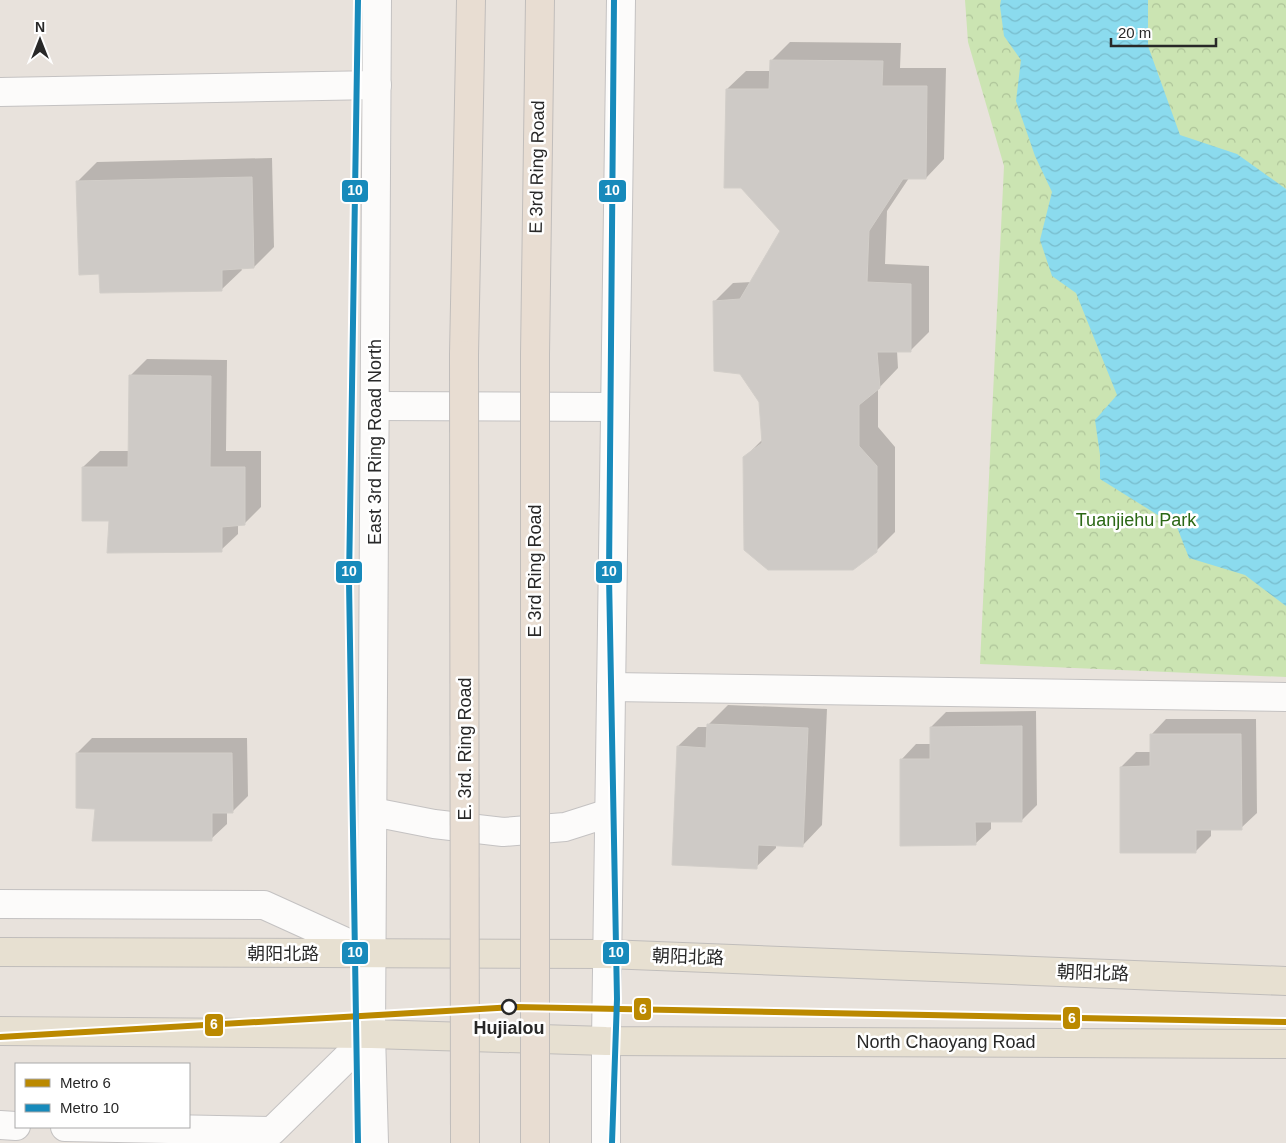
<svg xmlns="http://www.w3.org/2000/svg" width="1286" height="1143" font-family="Arial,'Noto Sans SC',sans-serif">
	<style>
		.park { fill: url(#park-crowns) }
		.water { fill: url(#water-waves) }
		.shadow { fill: #0003 }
		.building { fill: #cecac6; stroke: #d2cec9 }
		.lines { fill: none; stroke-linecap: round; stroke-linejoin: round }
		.minor-casing { stroke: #c4c2c2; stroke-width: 30 }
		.tertiary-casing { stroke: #c4c2c2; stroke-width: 30 }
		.primary-casing { stroke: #c0bdbb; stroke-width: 30 }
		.trunk-casing { stroke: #c0bdbb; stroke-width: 30 }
		.minor { stroke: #fcfbfa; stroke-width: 28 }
		.tertiary { stroke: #fcfbfa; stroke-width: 28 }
		.primary { stroke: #e7e0d1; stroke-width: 28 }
		.trunk { stroke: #e8ddd2; stroke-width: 28 }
		.trunk-bridge-casing { stroke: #c0bdbb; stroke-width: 30; stroke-linecap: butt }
		.trunk-bridge { stroke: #e8ddd2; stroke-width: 28 }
		.metro-1-casing { stroke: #fff; stroke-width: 10 }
		.metro-2-casing { stroke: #fff; stroke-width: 10 }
		.metro-1 { stroke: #bb8900; stroke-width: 6 }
		.metro-2 { stroke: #178abb; stroke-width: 6 }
		.stop-dot { fill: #fff; stroke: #282828; stroke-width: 2.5 }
		.labels { text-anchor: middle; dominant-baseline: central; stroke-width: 5; stroke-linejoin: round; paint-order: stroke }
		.street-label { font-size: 18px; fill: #282828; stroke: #fff }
		.park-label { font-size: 18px; fill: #2b6815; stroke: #fff }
		.stop-label { font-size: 18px; font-weight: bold; fill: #282828; stroke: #fff }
		.line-badge { stroke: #fff; stroke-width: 2 }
		.badge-label { font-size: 14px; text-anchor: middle; font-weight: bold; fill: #fff }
	</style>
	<defs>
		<pattern id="park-crowns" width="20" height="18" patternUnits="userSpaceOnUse" patternTransform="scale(1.25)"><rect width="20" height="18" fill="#cbe4b2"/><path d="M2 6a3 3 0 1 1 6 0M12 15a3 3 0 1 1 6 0" fill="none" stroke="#aec499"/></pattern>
		<pattern id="water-waves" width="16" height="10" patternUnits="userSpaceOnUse" patternTransform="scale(1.25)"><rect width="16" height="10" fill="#8bdbee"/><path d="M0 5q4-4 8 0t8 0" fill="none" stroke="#78bccc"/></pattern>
	</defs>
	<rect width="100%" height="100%" fill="#e8e2dc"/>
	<!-- park -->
	<path class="park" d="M965 0H1286V677L980 664 1004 166 968 42Z"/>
	<!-- water -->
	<path class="water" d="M1001 0H1148V46L1180 135 1237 154 1286 189V606L1245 575 1189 558 1177 527 1100 479V455L1095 420 1117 395 1076 293 1052 276 1040 240 1052 192 1035 156 1016 101 1021 60 1004 36 1000 6Z"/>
	<!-- shadow -->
	<g class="shadow">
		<path d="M790 42 901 43 900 68H946L944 159 926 178H909L887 211 885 264 929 266V332L910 351H897L898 368 878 389V427L895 447V532L876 551 744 458 763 439 760 401 714 302 733 283 752 282 782 231 727 89 746 71H771V61Z"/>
		<path d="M272 158 274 247 254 267 241 268 242 270 222 289 100 273 77 182 97 162Z"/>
		<path d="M147 359 227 360 226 451H261V507L244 524H238V534L221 550 110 520 83 467 100 451H130V376Z"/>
		<path d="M728 705 827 709 822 825 803 845 776 844V848L756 867 678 746 698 727H708V725Z"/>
		<path d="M1036 711 1037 805 1021 821H991V829L975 844 901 760 916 744H931V727L946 712Z"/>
		<path d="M1166 719H1256L1257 813 1241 828H1211V836L1195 852 1121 767 1136 752H1151V735Z"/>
		<path d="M92 738H247L248 796 232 812H227V824L211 839 96 808 77 753Z"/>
	</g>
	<!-- building -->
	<g class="building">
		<path d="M770 60 883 61 882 86H927L926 179H903L869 231 867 282 911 284V352H877L880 388 859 405V446L877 466V552L853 570H768L744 550 743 457 762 443 759 402 740 374 714 371 713 301 740 299 780 231 741 188H724L726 89H769Z"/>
		<path d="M252 177 254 268 222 270V291L100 293 99 274 79 275 76 181Z"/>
		<path d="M129 375 211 376 210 467H245V525L222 527V552L107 553 109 521H82V467H128Z"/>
		<path d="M707 724 808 728 803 847 758 845 757 869 672 865 677 746 706 748Z"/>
		<path d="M1022 726V822H975L976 845 900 846V759H930V727Z"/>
		<path d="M1150 734H1241L1242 830H1196V853H1120V767L1150 766Z"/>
		<path d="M76 753H232L233 813H212V841H92L95 809 76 808Z"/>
	</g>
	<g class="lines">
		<!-- minor casing -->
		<g class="minor-casing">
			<g id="minor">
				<path d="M0 92 377 85"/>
				<path d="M611 687 1286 697"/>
				<path d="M0 904 264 905 372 954"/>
				<path d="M0 1125 16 1126"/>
				<path d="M65 1127 272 1131 371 1034"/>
			</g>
		</g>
		<!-- tertiary casing -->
		<g class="tertiary-casing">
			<g id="tertiary">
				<path d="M375 406 615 407"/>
				<path d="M373 812 434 824 503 832 565 827 609 813"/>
				<path d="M374 1143 371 1034 377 0"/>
				<path d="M606 1143V1041L621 0"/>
			</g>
		</g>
		<!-- primary casing -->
		<g class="primary-casing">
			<g id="primary">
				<path d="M0 952 607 954 1286 981"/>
				<path d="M0 1031 371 1034 606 1041 1286 1044"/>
			</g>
		</g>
		<!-- trunk casing -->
		<g class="trunk-casing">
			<g id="trunk">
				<path d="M464 355 471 0"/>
				<path d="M535 355 540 0"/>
			</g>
		</g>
		<!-- minor -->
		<use href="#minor" class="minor"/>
		<!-- tertiary -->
		<use href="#tertiary" class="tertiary"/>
		<!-- primary -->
		<use href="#primary" class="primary"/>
		<!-- trunk -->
		<use href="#trunk" class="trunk"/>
		<!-- trunk-bridge casing -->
		<g class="trunk-bridge-casing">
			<g id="trunk-bridge">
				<path d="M464 355 465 1143"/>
				<path d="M535 355V1143"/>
			</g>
		</g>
		<!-- trunk-bridge -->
		<use href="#trunk-bridge" class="trunk-bridge"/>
		<!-- metro-1 casing -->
		<g class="metro-1-casing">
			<path id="metro-1" d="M0 1037 516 1007 1286 1022"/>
		</g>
		<!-- metro-2 casing -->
		<g class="metro-2-casing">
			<g id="metro-2">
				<path d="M358 0 349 581 358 1143"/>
				<path d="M612 1143 617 999 609 576 614 0"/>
			</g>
		</g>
		<!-- metro-1 -->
		<use href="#metro-1" class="metro-1"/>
		<!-- metro-2 -->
		<use href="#metro-2" class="metro-2"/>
	</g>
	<!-- markers -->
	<circle class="stop-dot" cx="509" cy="1007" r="7"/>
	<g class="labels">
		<!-- street labels -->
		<g class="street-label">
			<text transform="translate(537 167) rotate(-89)">E 3rd Ring Road</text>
			<text transform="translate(375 442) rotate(-90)">East 3rd Ring Road North</text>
			<text transform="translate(535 571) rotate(-90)">E 3rd Ring Road</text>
			<text transform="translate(465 749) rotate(-90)">E. 3rd. Ring Road</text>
			<text x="283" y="954">朝阳北路</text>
			<text transform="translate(688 957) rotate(2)">朝阳北路</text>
			<text transform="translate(1093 973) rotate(2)">朝阳北路</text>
			<text x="946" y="1042">North Chaoyang Road</text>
		</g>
		<!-- park labels -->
		<g class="park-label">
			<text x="1136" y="520">Tuanjiehu Park</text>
		</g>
		<!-- stop labels -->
		<g class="stop-label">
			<text x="509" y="1028">Hujialou</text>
		</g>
	</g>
	<g class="line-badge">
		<rect x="341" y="179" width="28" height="24" rx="5" fill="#178abb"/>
		<rect x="598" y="179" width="29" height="24" rx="5" fill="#178abb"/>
		<rect x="335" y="560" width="28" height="24" rx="5" fill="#178abb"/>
		<rect x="595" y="560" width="28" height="24" rx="5" fill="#178abb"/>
		<rect x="341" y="941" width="28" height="24" rx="5" fill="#178abb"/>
		<rect x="602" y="941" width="28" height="24" rx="5" fill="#178abb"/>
		<rect x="633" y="997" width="19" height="24" rx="5" fill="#bb8900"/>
		<rect x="1062" y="1006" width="19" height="24" rx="5" fill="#bb8900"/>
		<rect x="204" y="1013" width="20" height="24" rx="5" fill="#bb8900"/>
	</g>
	<g class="badge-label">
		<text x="355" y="195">10</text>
		<text x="612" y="195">10</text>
		<text x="349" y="576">10</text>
		<text x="609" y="576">10</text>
		<text x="355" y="957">10</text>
		<text x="616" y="957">10</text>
		<text x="643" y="1014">6</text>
		<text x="1072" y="1023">6</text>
		<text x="214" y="1029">6</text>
	</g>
	<!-- legend -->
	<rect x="15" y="1063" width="175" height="65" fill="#ffffff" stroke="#a9a9a9"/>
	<rect x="25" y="1079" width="25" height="8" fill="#bb8900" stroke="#a9a9a9"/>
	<text x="60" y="1088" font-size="15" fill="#282828">Metro 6</text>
	<rect x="25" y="1104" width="25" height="8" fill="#178abb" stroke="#a9a9a9"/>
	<text x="60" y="1113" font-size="15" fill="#282828">Metro 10</text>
	<!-- north arrow -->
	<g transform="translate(40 40)" stroke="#ffffff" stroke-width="4" paint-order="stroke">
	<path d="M0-4L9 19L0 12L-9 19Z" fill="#282828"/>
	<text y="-8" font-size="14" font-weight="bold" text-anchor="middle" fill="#282828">N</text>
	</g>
	<!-- scale -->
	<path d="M1111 38v8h105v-8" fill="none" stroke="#282828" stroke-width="2.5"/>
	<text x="1118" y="38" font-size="15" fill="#282828" stroke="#ffffff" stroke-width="4" paint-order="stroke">20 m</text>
</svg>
